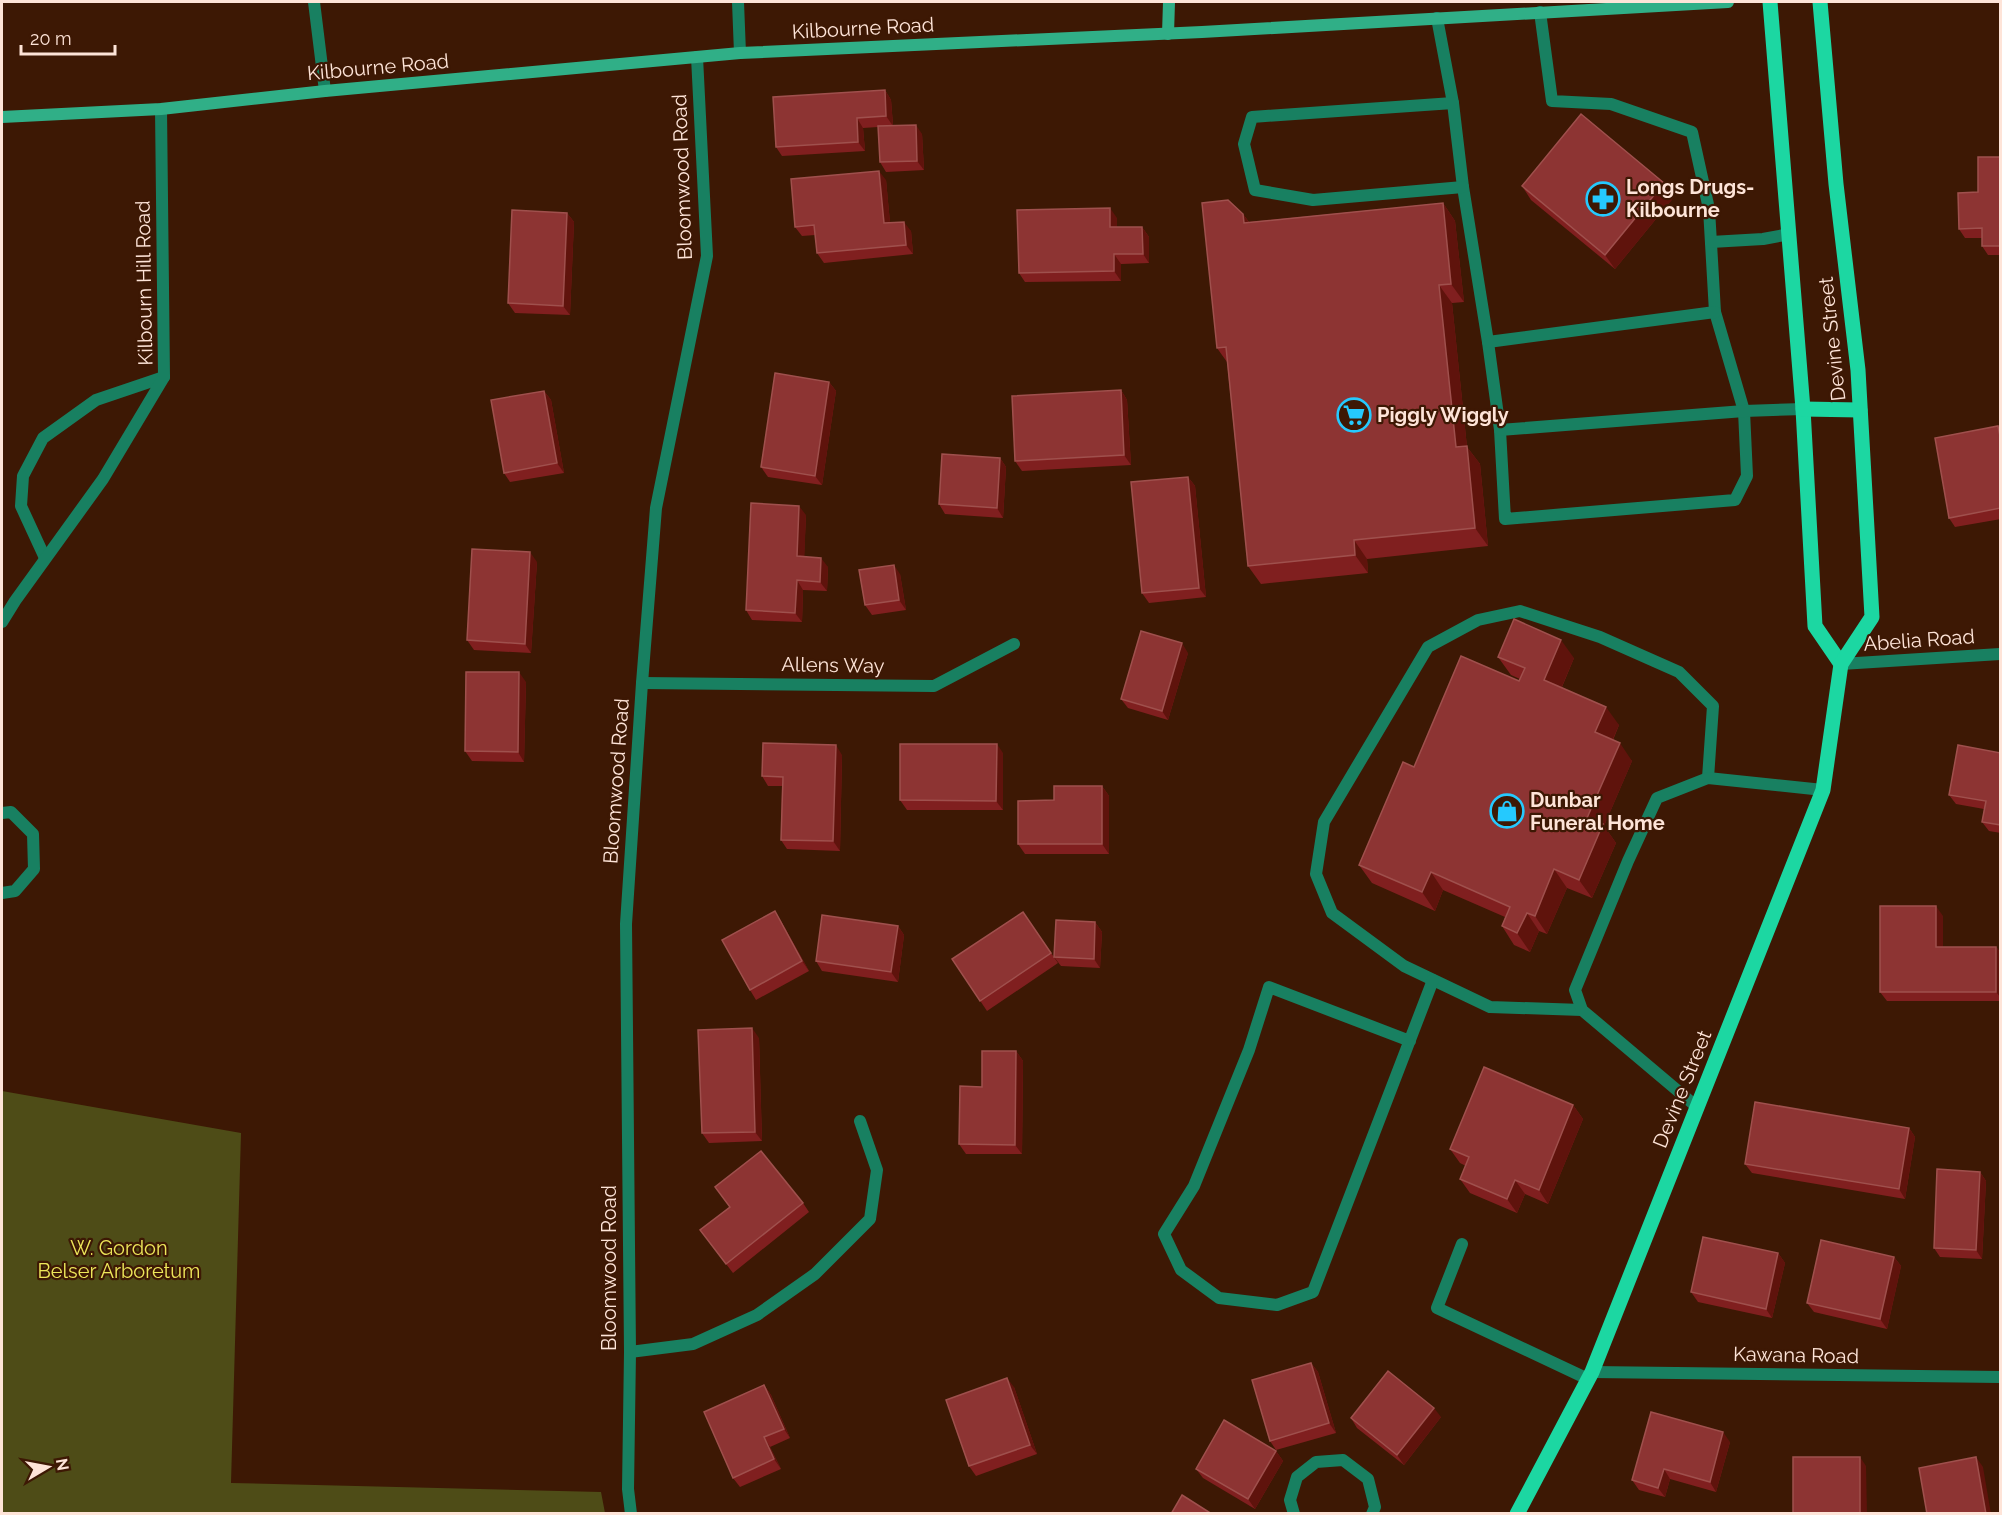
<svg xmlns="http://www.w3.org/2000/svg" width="2002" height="1515" font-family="Raleway,sans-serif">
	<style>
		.green { fill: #4e4c17 }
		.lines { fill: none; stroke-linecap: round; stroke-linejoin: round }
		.lane { stroke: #188061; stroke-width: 12 }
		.street { stroke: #188061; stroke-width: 12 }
		.secondary { stroke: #30af87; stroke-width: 12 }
		.primary { stroke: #1cd7a2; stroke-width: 15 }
		.wall { fill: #801f1f }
		.shaded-wall { fill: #5f130c }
		.building { fill: #8d3433; stroke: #9f504d; stroke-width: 1.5 }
		.labels { text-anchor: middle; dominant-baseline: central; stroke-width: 4.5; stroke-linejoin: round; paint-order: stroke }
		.street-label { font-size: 20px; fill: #fee4d8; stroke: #3d1804 }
		.poi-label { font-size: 20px; font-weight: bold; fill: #fee4d8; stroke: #3d1804; text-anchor: start }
		.park-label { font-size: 20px; fill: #ede75a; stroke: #3d1804 }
	</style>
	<rect width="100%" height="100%" fill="#3d1804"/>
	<!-- green -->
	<path class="green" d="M2 1091 241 1133 231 1483 601 1492 605 1513H2Z"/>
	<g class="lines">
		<!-- lane -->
		<g class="lane">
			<path d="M1437 18 1453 103 1463 187 1488 342 1500 430 1505 519 1735 500 1747 476 1744 411 1715 312 1709 209 1692 132 1611 104 1552 101 1540 12"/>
			<path d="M1453 103 1252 117 1244 144 1255 190 1313 200 1463 187"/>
			<path d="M1711 242 1763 239 1790 234"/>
			<path d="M1488 342 1715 312"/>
			<path d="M1500 430 1744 411 1803 409"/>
			<path d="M1582 1010 1490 1007 1404 966 1332 913 1316 874 1324 822 1428 647 1478 620 1520 611 1600 637 1679 672 1713 706 1708 778"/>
			<path d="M1410 1041 1269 987 1249 1050 1194 1186 1164 1234 1181 1270 1219 1298 1277 1305 1313 1292 1433 980"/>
			<path d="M1697 1107 1582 1010 1575 990 1628 861 1657 798 1708 778 1823 790"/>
			<path d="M1462 1244 1437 1308 1588 1379"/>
		</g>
		<!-- street -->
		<g class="street">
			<path d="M314 2 325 91"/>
			<path d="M738 2 740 53"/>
			<path d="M45 558 21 506 23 476 43 438 96 400 164 377"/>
			<path d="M2 622 15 601 103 479 164 377 161 109"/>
			<path d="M1841 664 2000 654"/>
			<path d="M642 683 934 686 1014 644"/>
			<path d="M2 813 11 812 33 834 34 869 15 891 2 893"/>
			<path d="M630 1352 693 1344 757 1315 815 1274 870 1219 877 1170 860 1121"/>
			<path d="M1592 1372 2000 1377"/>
			<path d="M631 1514 628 1489 630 1352 626 924 642 683 656 508 707 256 697 57"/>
			<path d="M1294 1514 1290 1500 1297 1477 1316 1462 1343 1460 1368 1479 1375 1507 1372 1514"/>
		</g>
		<!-- secondary -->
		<g class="secondary">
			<path d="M1168 34 1169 2"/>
			<path d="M2 117 161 109 325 91 740 53 1202 32 1728 2"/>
		</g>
		<!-- primary -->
		<g class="primary">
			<path d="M1770 2 1803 409 1815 626 1841 664"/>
			<path d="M1803 409 1860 410"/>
			<path d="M1517 1514 1592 1372 1823 790 1841 664 1872 617 1858 370 1836 184 1820 2"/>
		</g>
	</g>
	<!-- wall -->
	<g class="wall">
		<path d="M885 90 891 100 893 125 922 134 924 170 886 172 880 162 878 127 863 128 865 151 782 156 776 147Z"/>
		<path d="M2001 157V255H1988L1982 246V238H1965L1959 229 1978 192Z"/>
		<path d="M886 180 890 223 911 231 913 254 824 263 817 253 815 235 802 236 795 227Z"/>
		<path d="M1664 183 1674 197 1615 269 1531 200 1522 186Z"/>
		<path d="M1443 203 1455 221 1464 302 1452 303 1467 447 1480 464 1488 546 1367 559 1368 573 1261 584 1248 566 1227 362 1217 348 1243 214 1249 222Z"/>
		<path d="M567 213 574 222 570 315 515 313 508 303Z"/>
		<path d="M1117 218V227H1142L1149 237V263L1121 264V281L1025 282 1019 273Z"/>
		<path d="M829 382 836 391 822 485 768 477 761 467Z"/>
		<path d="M1121 390 1127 400 1131 465 1022 471 1015 461Z"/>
		<path d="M544 391 551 400 564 473 510 482 504 473Z"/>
		<path d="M1998 426 2001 430V519L1955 527 1949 518Z"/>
		<path d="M1000 458 1006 467 1003 518 945 514 939 504Z"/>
		<path d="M1188 477 1195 486 1206 597 1149 603 1142 593Z"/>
		<path d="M806 515 804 557 828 567 827 591 803 590 802 622 752 620 746 610Z"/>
		<path d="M537 562 531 653 474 650 467 640Z"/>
		<path d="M900 574 906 610 872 615 865 605Z"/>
		<path d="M1188 653 1168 720 1128 708 1121 699Z"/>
		<path d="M1498 657 1574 658 1562 687 1619 725 1613 740 1632 761 1604 826 1616 843 1592 898 1567 888 1547 934 1539 931 1530 952 1514 945 1502 926 1505 917 1443 890 1435 911 1372 883 1359 865 1414 767 1519 681 1520 679 1511 675Z"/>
		<path d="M526 682 524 762 472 761 465 751Z"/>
		<path d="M1003 753V810H907L900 800Z"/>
		<path d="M2001 753V833L1989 831 1982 822 1984 809 1956 804 1949 795Z"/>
		<path d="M842 755 840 851 787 849 781 840 782 786H768L762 776Z"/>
		<path d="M1102 786 1109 796V854H1025L1018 844 1054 800Z"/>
		<path d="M1023 912 1058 963 987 1011 952 959Z"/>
		<path d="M1943 916V947H1996L2001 953V1001H1887L1880 992Z"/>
		<path d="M781 921 809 971 756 1000 750 990Z"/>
		<path d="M1095 922 1102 932 1100 968 1061 966 1054 957Z"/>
		<path d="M898 926 904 935 898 982 822 971 816 961Z"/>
		<path d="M759 1038 762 1141 709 1143 702 1133Z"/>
		<path d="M1016 1051 1023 1061 1022 1154H966L959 1144 982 1087Z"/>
		<path d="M1573 1105 1583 1119 1548 1204 1525 1194 1517 1213 1470 1193 1460 1179 1466 1166 1460 1163 1450 1149Z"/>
		<path d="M1909 1128 1915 1137 1905 1199 1752 1173 1745 1164Z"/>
		<path d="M1980 1172 1986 1181 1982 1259 1940 1257 1934 1248Z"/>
		<path d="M715 1187 803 1203 809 1212 733 1273 700 1230 730 1207Z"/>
		<path d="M1778 1253 1785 1263 1772 1318 1698 1302 1691 1292Z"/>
		<path d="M1894 1257 1901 1266 1887 1329 1814 1312 1807 1303Z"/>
		<path d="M1311 1363 1318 1372 1336 1433 1276 1450 1270 1441Z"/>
		<path d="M764 1385 771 1395 790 1438 770 1447 781 1469 740 1487 733 1478Z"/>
		<path d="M1014 1387 1037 1454 976 1476 969 1466Z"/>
		<path d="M1441 1417 1404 1465 1357 1428 1351 1418Z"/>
		<path d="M1730 1442 1716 1492 1670 1479 1665 1497 1639 1490 1632 1480Z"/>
		<path d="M1276 1451 1283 1461 1255 1509 1203 1478 1196 1469Z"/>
	</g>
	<!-- shaded-wall -->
	<g class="shaded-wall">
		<path d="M885 90 891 100 893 126 886 116Z"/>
		<path d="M857 118 863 128 865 151 858 142Z"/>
		<path d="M916 125 922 134 924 170 917 161Z"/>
		<path d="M879 171 886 180 891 233 884 223Z"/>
		<path d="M1664 183 1674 197 1615 269 1605 255Z"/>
		<path d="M1443 203 1455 221 1464 302 1451 284Z"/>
		<path d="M1110 208 1117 218V237L1110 227Z"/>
		<path d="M567 213 574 222 570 315 563 306Z"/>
		<path d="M1243 214 1256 232 1244 223Z"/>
		<path d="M904 222 911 231 913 254 906 245Z"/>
		<path d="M1142 227 1149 237V263L1143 254Z"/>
		<path d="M1114 254 1121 264V281L1114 271Z"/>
		<path d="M1439 285 1452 303 1467 447 1480 464 1488 546 1475 528 1456 447Z"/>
		<path d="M829 382 836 391 822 485 815 476Z"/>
		<path d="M1121 390 1127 400 1131 465 1124 455Z"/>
		<path d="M544 391 551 400 564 473 557 463Z"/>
		<path d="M1000 458 1006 467 1003 518 997 508Z"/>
		<path d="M1188 477 1195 486 1206 597 1199 588Z"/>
		<path d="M799 506 806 515 804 566 797 556Z"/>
		<path d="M1354 540 1367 559 1368 573 1355 555Z"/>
		<path d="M530 552 537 562 531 653 525 644Z"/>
		<path d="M821 558 828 567 827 591 820 582Z"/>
		<path d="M894 565 900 574 906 610 899 600Z"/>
		<path d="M797 580 803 590 802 622 795 613Z"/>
		<path d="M1561 640 1574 658 1557 698 1544 680Z"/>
		<path d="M1182 643 1188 653 1168 720 1162 711Z"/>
		<path d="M519 672 526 682 524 762 518 752Z"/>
		<path d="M1606 707 1619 725 1608 750 1595 732Z"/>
		<path d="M1620 743 1632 761 1604 826 1616 843 1592 898 1579 880 1587 818Z"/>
		<path d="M997 744 1003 753V810L996 801Z"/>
		<path d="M836 745 842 755 840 851 833 841Z"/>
		<path d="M1102 786 1109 796V854L1102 844Z"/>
		<path d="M1554 869 1567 888 1547 934 1535 916Z"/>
		<path d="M1431 872 1443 890 1435 911 1422 892Z"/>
		<path d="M1936 906 1943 916V956L1936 947Z"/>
		<path d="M775 911 781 921 809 971 802 961Z"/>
		<path d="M1527 913 1539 931 1530 952 1517 933Z"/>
		<path d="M1095 922 1102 932 1100 968 1094 959Z"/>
		<path d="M898 926 904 935 898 982 891 972Z"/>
		<path d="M1996 947 2001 953V998L1996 992Z"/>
		<path d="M752 1028 759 1038 762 1141 755 1132Z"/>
		<path d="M1016 1051 1023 1061 1022 1154 1015 1145Z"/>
		<path d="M1573 1105 1583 1119 1548 1204 1539 1190Z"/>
		<path d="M1909 1128 1915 1137 1905 1199 1899 1189Z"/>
		<path d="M1980 1172 1986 1181 1982 1259 1976 1250Z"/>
		<path d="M1515 1180 1525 1194 1517 1213 1507 1199Z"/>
		<path d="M1778 1253 1785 1263 1772 1318 1766 1309Z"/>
		<path d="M1894 1257 1901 1266 1887 1329 1880 1319Z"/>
		<path d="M1311 1363 1318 1372 1336 1433 1329 1423Z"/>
		<path d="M1007 1378 1014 1387 1037 1454 1030 1445Z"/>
		<path d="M764 1385 771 1395 790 1438 784 1429Z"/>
		<path d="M1434 1408 1441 1417 1404 1465 1397 1455Z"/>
		<path d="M1723 1432 1730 1442 1716 1492 1710 1482Z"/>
		<path d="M764 1437 770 1447 781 1469 774 1459Z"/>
		<path d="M1276 1451 1283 1461 1255 1509 1248 1499Z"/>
		<path d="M1860 1457 1866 1466 1867 1514H1860Z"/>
		<path d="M1976 1457 1983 1467 1991 1514H1986Z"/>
		<path d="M1664 1469 1670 1479 1665 1497 1658 1488Z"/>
	</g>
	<!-- building -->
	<g class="building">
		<path d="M885 90 886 116 857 118 858 142 776 147 773 97Z"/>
		<path d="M1581 114 1664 183 1605 255 1522 186Z"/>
		<path d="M916 125 917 161 880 162 878 126Z"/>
		<path d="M1978 157H2001V246H1982V228L1959 229 1958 193 1978 192Z"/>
		<path d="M879 171 884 223 904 222 906 245 817 253 814 225 795 227 791 179Z"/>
		<path d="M1228 200 1243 214 1244 223 1443 203 1451 284 1439 285 1456 447 1467 446 1475 528 1354 540 1355 555 1248 566 1226 347 1217 348 1202 203Z"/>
		<path d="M1110 208V227H1142L1143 254H1114V271L1019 273 1017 210Z"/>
		<path d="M512 210 567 213 563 306 508 303Z"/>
		<path d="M775 373 829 382 815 476 761 467Z"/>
		<path d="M1121 390 1124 455 1015 461 1012 396Z"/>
		<path d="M544 391 557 463 504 473 491 400Z"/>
		<path d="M1998 426 2001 441V508L1949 518 1935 438Z"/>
		<path d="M942 454 1000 458 997 508 939 504Z"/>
		<path d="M1188 477 1199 588 1142 593 1131 482Z"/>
		<path d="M751 503 799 506 797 556 821 558 820 582 797 580 795 613 746 610Z"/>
		<path d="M472 549 530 552 525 644 467 640Z"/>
		<path d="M894 565 899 600 865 605 859 570Z"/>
		<path d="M1514 619 1561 640 1544 680 1606 707 1595 732 1620 743 1587 818 1603 824 1579 880 1554 869 1535 916 1527 913 1517 933 1502 926 1510 907 1431 872 1422 892 1359 865 1403 762 1414 767 1461 656 1519 681 1525 668 1498 657Z"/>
		<path d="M1141 631 1182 643 1162 711 1121 699Z"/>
		<path d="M466 672H519L518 752 465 751Z"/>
		<path d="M763 743 836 745 833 841 781 840 783 777 762 776Z"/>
		<path d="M900 744H997L996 801 900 800Z"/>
		<path d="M1958 745 2001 753V825L1982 822 1986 801 1949 795Z"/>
		<path d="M1054 786H1102V844H1018V801L1054 800Z"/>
		<path d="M1880 906H1936V947H1996V992H1880Z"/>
		<path d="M775 911 802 961 750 990 722 940Z"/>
		<path d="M1023 912 1051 953 980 1001 952 959Z"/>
		<path d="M822 915 898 926 891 972 816 961Z"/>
		<path d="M1056 920 1095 922 1094 959 1054 957Z"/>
		<path d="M752 1028 755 1132 702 1133 698 1030Z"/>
		<path d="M982 1051H1016L1015 1145 959 1144 960 1086 982 1087Z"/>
		<path d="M1484 1067 1573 1105 1539 1190 1515 1180 1507 1199 1460 1179 1469 1157 1450 1149Z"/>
		<path d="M1755 1102 1909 1128 1899 1189 1745 1164Z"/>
		<path d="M761 1151 803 1203 726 1264 700 1230 730 1207 715 1187Z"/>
		<path d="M1937 1169 1980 1172 1976 1250 1934 1248Z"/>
		<path d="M1703 1237 1778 1253 1766 1309 1691 1292Z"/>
		<path d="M1821 1240 1894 1257 1880 1319 1807 1303Z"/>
		<path d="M1311 1363 1329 1423 1270 1441 1252 1380Z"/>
		<path d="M1388 1371 1434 1408 1397 1455 1351 1418Z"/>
		<path d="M1007 1378 1030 1445 969 1466 946 1400Z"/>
		<path d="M764 1385 784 1429 764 1437 774 1459 733 1478 704 1412Z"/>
		<path d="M1651 1412 1723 1432 1710 1482 1664 1469 1658 1488 1632 1480Z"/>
		<path d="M1224 1420 1276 1451 1248 1499 1196 1469Z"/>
		<rect x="1793" y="1457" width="67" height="57"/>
		<path d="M1976 1457 1986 1514H1927L1919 1468Z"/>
		<path d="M1182 1495 1212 1514H1171Z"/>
	</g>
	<!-- icons -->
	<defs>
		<g id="pharmacy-ring" transform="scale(1.725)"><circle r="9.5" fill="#3d1804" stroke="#25c9fe" stroke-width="1.5"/><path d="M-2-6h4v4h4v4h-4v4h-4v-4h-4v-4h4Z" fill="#25c9fe"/></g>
		<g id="supermarket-ring" transform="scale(1.725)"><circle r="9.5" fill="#3d1804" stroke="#25c9fe" stroke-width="1.5"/><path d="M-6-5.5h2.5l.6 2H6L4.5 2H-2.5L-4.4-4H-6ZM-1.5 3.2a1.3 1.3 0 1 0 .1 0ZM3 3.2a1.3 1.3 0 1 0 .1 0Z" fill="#25c9fe"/></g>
		<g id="shop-ring" transform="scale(1.725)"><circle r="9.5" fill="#3d1804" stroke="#25c9fe" stroke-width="1.5"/><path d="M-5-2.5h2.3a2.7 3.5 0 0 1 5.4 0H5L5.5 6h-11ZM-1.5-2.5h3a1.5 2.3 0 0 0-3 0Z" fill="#25c9fe"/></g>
	</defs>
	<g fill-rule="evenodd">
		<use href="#pharmacy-ring" x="1603" y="199"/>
		<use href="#supermarket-ring" x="1354" y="415"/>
		<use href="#shop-ring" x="1507" y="811"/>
	</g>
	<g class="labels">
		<!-- street labels -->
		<g class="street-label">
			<text transform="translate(863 28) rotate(-3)">Kilbourne Road</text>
			<text transform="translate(378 67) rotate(-5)">Kilbourne Road</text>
			<text transform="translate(682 177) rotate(-92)">Bloomwood Road</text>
			<text transform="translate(144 283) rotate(-91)">Kilbourn Hill Road</text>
			<text transform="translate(1832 339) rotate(-96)">Devine Street</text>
			<text transform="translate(1919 640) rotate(-4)">Abelia Road</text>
			<text transform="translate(833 665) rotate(1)">Allens Way</text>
			<text transform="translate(616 781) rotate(-86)">Bloomwood Road</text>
			<text transform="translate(1682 1089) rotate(-68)">Devine Street</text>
			<text transform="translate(609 1268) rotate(-90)">Bloomwood Road</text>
			<text transform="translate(1796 1355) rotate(1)">Kawana Road</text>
		</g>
		<!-- poi labels -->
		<g class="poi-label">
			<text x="1626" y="187">Longs Drugs-<tspan x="1626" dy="23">Kilbourne</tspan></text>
			<text x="1377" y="415">Piggly Wiggly</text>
			<text x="1530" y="800">Dunbar<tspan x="1530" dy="23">Funeral Home</tspan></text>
		</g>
		<!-- park labels -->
		<g class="park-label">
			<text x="119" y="1248">W. Gordon<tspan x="119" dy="23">Belser Arboretum</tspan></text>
		</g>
	</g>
	<!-- border -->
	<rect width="2002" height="1515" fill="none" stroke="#fee4d8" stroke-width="6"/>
	<!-- north arrow -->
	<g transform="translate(48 1467) rotate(80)" stroke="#3d1804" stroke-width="4.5" paint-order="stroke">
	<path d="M0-4.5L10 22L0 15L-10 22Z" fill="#fee4d8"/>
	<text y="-9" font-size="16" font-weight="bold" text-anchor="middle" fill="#fee4d8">N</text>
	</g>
	<!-- scale -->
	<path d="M21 45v9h94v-9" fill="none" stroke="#fee4d8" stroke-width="3"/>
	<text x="30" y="45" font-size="18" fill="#fee4d8" stroke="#3d1804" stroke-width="4.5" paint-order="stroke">20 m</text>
</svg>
